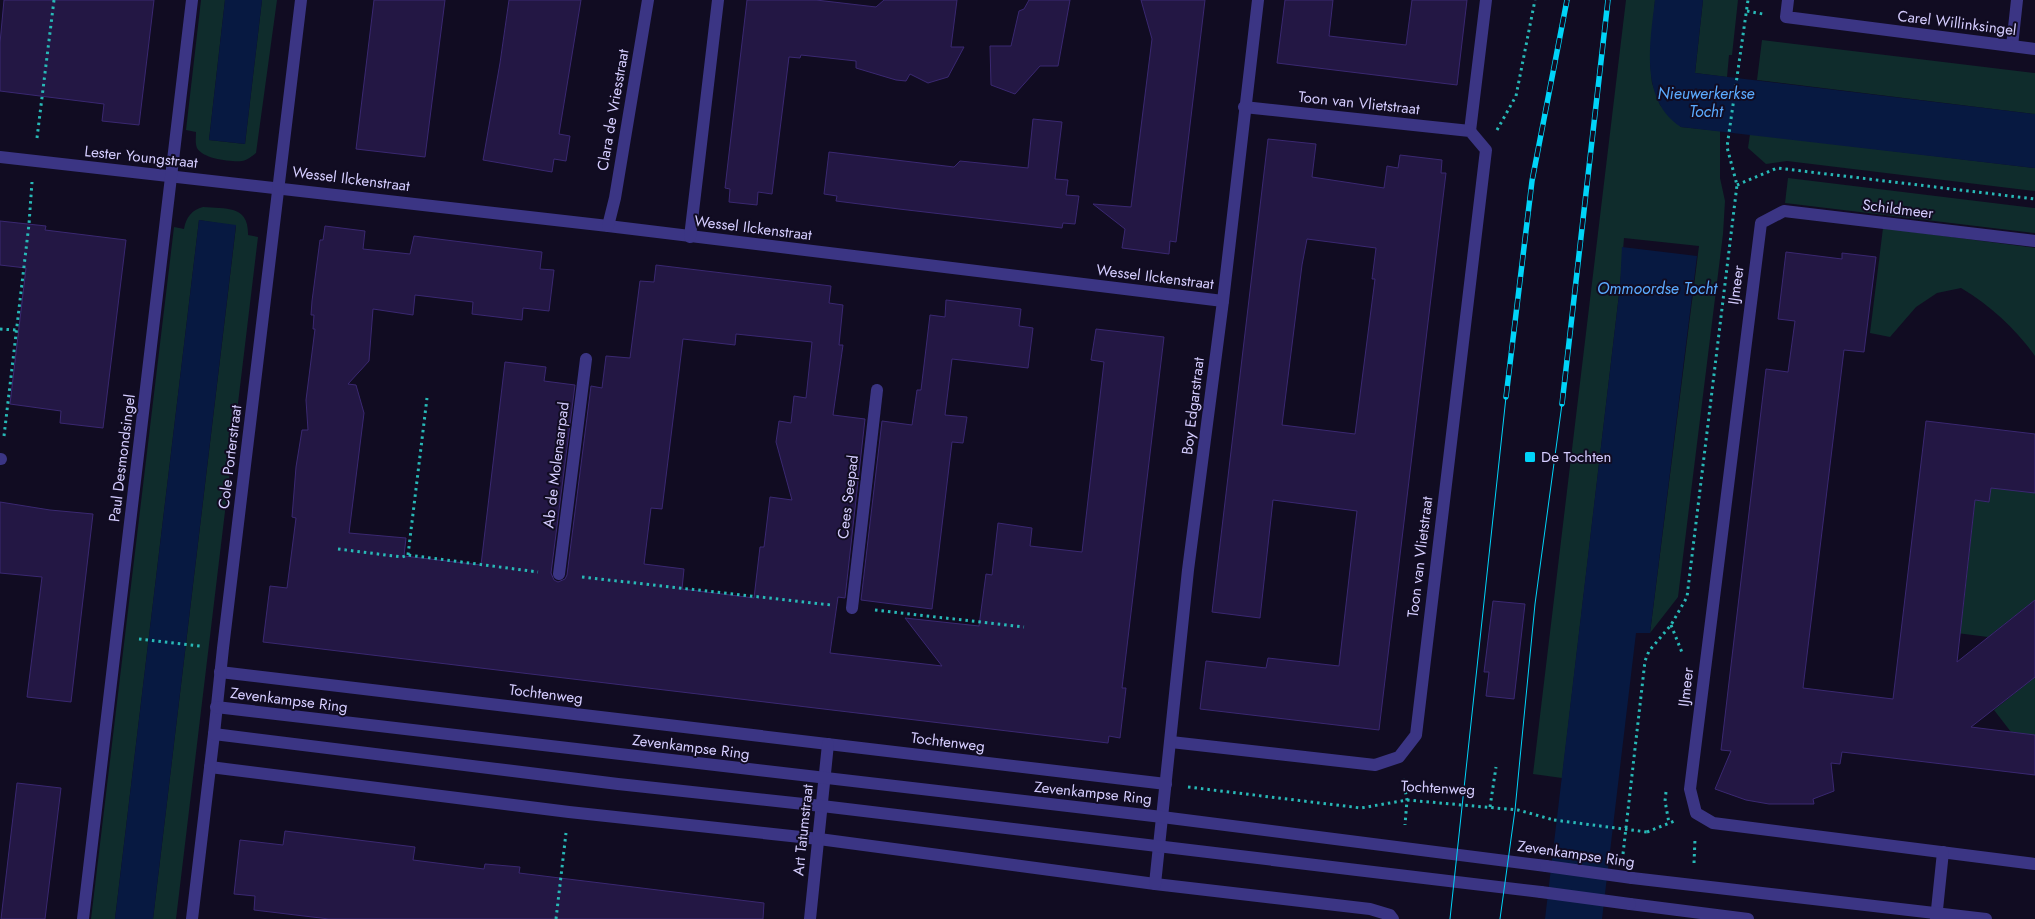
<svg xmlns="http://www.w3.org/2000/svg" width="2035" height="919" font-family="Jost,sans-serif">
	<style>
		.green { fill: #0f2c2c }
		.water { fill: #071941 }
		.building { fill: #231744; stroke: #3a2871; fill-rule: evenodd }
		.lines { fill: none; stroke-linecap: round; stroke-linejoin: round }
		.path { stroke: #28b9b7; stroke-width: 3; stroke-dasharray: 2.5 4; stroke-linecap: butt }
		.pedestrian { stroke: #3b3584; stroke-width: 12 }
		.minor { stroke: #3b3584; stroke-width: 12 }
		.tertiary { stroke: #3b3584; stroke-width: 12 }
		.tram { stroke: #00d4f8; stroke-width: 1 }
		.rail-casing { stroke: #00d4f8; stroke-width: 5.5 }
		.rail { stroke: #110c22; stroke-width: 4; stroke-dasharray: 11; stroke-linecap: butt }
		.path-bridge { stroke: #28b9b7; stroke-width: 3; stroke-dasharray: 2.5 4; stroke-linecap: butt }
		.tertiary-bridge { stroke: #3b3584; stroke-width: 12 }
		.poi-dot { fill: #00d4f8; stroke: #110c22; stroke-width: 2 }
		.labels { text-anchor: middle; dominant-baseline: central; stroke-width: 4; stroke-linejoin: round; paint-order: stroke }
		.street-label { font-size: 15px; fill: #d5cdff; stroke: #110c22 }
		.poi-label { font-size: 15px; fill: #d5cdff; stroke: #110c22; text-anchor: start }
		.water-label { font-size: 16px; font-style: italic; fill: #5babff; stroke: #110c22 }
	</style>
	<rect width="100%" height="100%" fill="#110c22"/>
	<!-- green -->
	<g class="green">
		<path d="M201 0H225L209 140 245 144 262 0H277L256 153C252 156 248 160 242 161 231 162 203 159 197 148 195 143 196 137 196 132L186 130Z"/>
		<path d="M1626 0H1655L1650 59 1652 83 1660 105 1681 127 1720 131V178L1725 201 1723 234 1678 597 1650 633 1699 246 1624 238 1620 286 1562 778 1533 774Z"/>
		<path d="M1703 0H1738L1732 55H1729L1727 77 1695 73Z"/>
		<path d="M1762 40 2035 73V114L1757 80Z"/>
		<path d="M1750 134 2035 168V191L1787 161 1766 164 1748 148Z"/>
		<path d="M1788 178 2035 208V233L1785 203Z"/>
		<path d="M203 207C226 209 249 205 248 235L258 237 176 919H153L236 226 199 220 115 919H91L174 227 184 229C186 217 192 210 203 207Z"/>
		<path d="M1883 228 2035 248V356C2015 328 1991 306 1961 288L1937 293 1916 307 1890 337 1870 333Z"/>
		<path d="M1994 470 2035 493V600L1988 637 1941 631 1963 610 1975 500 1989 502Z"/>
		<path d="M2035 677V735L2011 732 1994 710Z"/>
	</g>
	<!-- water -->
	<g class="water">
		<path d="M225 0H262L245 144 209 140Z"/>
		<path d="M1655 0H1703L1695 73 2035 114V168L1681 127C1639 100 1650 42 1655 0Z"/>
		<path d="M199 220 236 225 153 919H115Z"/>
		<path d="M1622 247 1697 256 1650 633H1636L1602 919H1545L1620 286Z"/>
	</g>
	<!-- building -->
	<g class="building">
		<path d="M4 0H154L139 125 102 121 104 104 0 91V43Z"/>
		<path d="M374 0H445L425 157 356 149Z"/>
		<path d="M509 0H581L559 134 570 136 566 161 554 159 552 172 483 160 500 63Z"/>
		<path d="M747 0H816L876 7 884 0H957L951 47H964L948 77 928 83 910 74 906 81 896 80 856 68V61L801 55 800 58 789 57 772 194 758 192 757 205 729 202 730 189 725 188Z"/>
		<path d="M1029 0H1070L1058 66H1040L1015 94 991 85 990 46H1011L1019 11 1024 9Z"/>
		<path d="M1141 0H1205L1176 242 1170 241 1169 254 1122 248 1125 229 1093 204 1131 207 1152 39Z"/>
		<path d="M1285 0H1333L1329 36 1406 45 1412 0H1467L1457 85 1277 63Z"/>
		<path d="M1033 119 1062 122 1055 179 1068 180 1066 195 1079 196 1075 224 1063 223 1062 228 899 209 836 201 837 196 824 194 829 152 954 167 960 161 1028 168Z"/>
		<path d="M1268 139 1316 144 1312 177 1384 188 1387 166 1398 168 1400 155 1442 160 1441 173H1446L1379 730 1200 709 1206 661 1266 668 1268 658 1339 666 1352 552 1357 511 1273 500 1260 618 1212 612ZM1307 239 1376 248 1372 279H1375L1355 434 1282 425 1302 265Z"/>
		<path d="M0 221 46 226 45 230 126 240 103 428 60 423 61 411 10 404 26 268 0 265Z"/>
		<path d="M325 226 365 231 363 249 410 254 414 236 542 252 540 269 554 270 549 311 523 308 522 320 472 314 473 302 415 295 413 315 373 309 369 361 348 384 356 385 364 413 349 533 406 538 404 556 481 565 505 362 546 367 544 381 575 385 551 573 554 580 558 582 565 579 567 575 591 386 602 388 606 356 630 358 640 281 654 282 656 265 831 286 829 303 843 305 839 345H843L833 415 865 419 845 598 838 597 830 653 942 666 905 618 979 626 986 574 992 575 998 523 1032 528 1030 546 1082 552 1104 362 1091 360 1096 329 1164 337 1122 688H1126L1120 738 1109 736 1108 743 263 642 270 586 287 588 296 518 292 517 296 467 302 430H308L306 400 315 329H313L314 315H311L312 301 320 240H323ZM736 334 812 342 806 398 794 396 791 423 779 421 776 442 792 500 770 497 764 547H760L754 598 682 589 684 569 644 564 651 508 662 509 683 339 735 345Z"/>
		<path d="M1786 252 1842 259V253L1876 257 1864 352 1844 350 1803 688 1893 699 1926 421 2035 434V493L1991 488 1989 502 1975 500 1957 662 2035 600V677L1971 727 2035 735V775L1842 752 1840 764 1831 763 1834 791 1813 799 1814 804H1769L1746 800 1715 789 1731 751 1721 750 1766 369 1788 372 1795 321 1778 319Z"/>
		<path d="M946 300 1021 309 1019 326 1033 328 1028 368 952 359 945 415 967 417 963 443 952 442 932 609 861 600 882 421 912 425 917 390H921L930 315 945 317Z"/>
		<path d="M0 502 50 510 93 514 71 702 27 697 42 577 0 573Z"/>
		<path d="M1493 601 1525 604 1514 699 1486 696 1489 672H1484Z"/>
		<path d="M17 783 61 788 45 919H1Z"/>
		<path d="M285 831 415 847 413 860 484 869 485 864 520 867 519 873 764 903 763 919H329L254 910 255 896 234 894 240 840 283 845Z"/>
	</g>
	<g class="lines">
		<!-- path -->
		<g class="path">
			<path d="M1747 11 1763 14"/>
			<path d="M1497 130 1516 96 1535 0"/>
			<path d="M37 138 54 0"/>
			<path d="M1737 185 1777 168 2035 199"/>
			<path d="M0 329 16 330"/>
			<path d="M4 436 29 224 32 182"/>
			<path d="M338 549 402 557 408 555 538 572"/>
			<path d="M408 555 427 398"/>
			<path d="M582 577 831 605"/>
			<path d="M875 610 1024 627"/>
			<path d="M1671 625 1683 655"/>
			<path d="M139 639 200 646"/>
			<path d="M1403 779 1407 800 1405 825"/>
			<path d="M1188 787 1361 808 1407 800 1518 810 1554 820"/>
			<path d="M1666 792 1665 801 1669 823"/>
			<path d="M1490 807 1496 767"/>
			<path d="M1647 832 1677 820"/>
			<path d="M1623 854 1645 661 1649 651 1671 625 1687 597 1737 185 1727 147 1748 0"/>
			<path d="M1694 863 1695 839"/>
			<path d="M556 919 566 833"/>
		</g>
		<!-- pedestrian -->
		<g class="pedestrian">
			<path d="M2012 46 2017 0"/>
			<path d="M1470 131 1486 0"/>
			<path d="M0 459H1"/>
			<path d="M559 574 586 359"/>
			<path d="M852 608 877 390"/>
		</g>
		<!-- minor -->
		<g class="minor">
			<path d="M1788 0 1786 17 2035 49"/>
			<path d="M0 157 608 226 1223 301"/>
			<path d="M608 226 615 198 648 0"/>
			<path d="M690 237 718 0"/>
			<path d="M2035 241 1784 211 1761 223 1690 789 1696 813 1713 823 2035 864"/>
			<path d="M220 672 1166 784"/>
			<path d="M1171 742 1375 765 1399 757 1416 735 1486 150 1470 131 1244 107"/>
			<path d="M210 767 569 812 819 839 1155 884 1370 909 1390 915 1393 919"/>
			<path d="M1155 884 1188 570 1223 301 1258 0"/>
			<path d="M83 919 192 0"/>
			<path d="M192 919 214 734"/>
			<path d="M810 919 828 744"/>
			<path d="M1936 919 1943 852"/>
		</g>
		<!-- tertiary -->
		<g class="tertiary">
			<path d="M301 0 223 648 214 734 618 784 822 806 1541 892"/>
			<path d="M216 707 1162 817 1546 866"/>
			<path d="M1632 878 1986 919"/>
			<path d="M1630 904 1748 919"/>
		</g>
		<!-- tram -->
		<g class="tram">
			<path d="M1450 919 1506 397"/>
			<path d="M1500 919 1515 810 1535 604 1562 404"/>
		</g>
		<!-- rail casing -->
		<g class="rail-casing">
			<g id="rail">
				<path d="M1506 397 1532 181 1567 0"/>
				<path d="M1562 404 1608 0"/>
			</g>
		</g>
		<!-- rail -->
		<use href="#rail" class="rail"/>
		<!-- path-bridge -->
		<path class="path-bridge" d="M1554 820 1647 832"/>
		<!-- tertiary-bridge -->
		<g class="tertiary-bridge">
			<path d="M1546 866 1632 878"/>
			<path d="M1541 892 1630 904"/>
		</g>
	</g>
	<!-- markers -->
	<rect class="poi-dot" x="1524" y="451" width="12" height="12" rx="2.5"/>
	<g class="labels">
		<!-- street labels -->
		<g class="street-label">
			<text transform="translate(1957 23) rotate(7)">Carel Willinksingel</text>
			<text transform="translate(1359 103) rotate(6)">Toon van Vlietstraat</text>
			<text transform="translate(613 110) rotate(-80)">Clara de Vriesstraat</text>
			<text transform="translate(141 157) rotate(6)">Lester Youngstraat</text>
			<text transform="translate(351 179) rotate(7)">Wessel Ilckenstraat</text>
			<text transform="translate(1898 209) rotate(7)">Schildmeer</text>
			<text transform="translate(753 228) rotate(7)">Wessel Ilckenstraat</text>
			<text transform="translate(1155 277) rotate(7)">Wessel Ilckenstraat</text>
			<text transform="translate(1736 285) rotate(-82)">IJmeer</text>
			<text transform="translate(1193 406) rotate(-83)">Boy Edgarstraat</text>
			<text transform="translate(230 457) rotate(-83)">Cole Porterstraat</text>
			<text transform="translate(122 458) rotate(-83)">Paul Desmondsingel</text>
			<text transform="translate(556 465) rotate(-83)">Ab de Molenaarpad</text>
			<text transform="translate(848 497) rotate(-83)">Cees Seepad</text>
			<text transform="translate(1420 557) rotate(-83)">Toon van Vlietstraat</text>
			<text transform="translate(1686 687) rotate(-83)">IJmeer</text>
			<text transform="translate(546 694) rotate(7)">Tochtenweg</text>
			<text transform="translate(289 700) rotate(7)">Zevenkampse Ring</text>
			<text transform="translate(948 742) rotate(7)">Tochtenweg</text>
			<text transform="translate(691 747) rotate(7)">Zevenkampse Ring</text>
			<text transform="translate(1438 788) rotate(3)">Tochtenweg</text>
			<text transform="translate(1093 793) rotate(6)">Zevenkampse Ring</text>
			<text transform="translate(803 830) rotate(-84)">Art Tatumstraat</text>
			<text transform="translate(1576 854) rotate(8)">Zevenkampse Ring</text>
		</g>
		<!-- poi labels -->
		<g class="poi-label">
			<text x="1541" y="457">De Tochten</text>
		</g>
		<!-- water labels -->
		<g class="water-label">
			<text x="1706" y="93">Nieuwerkerkse<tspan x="1706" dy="18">Tocht</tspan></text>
			<text x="1657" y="288">Ommoordse Tocht</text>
		</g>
	</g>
</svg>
